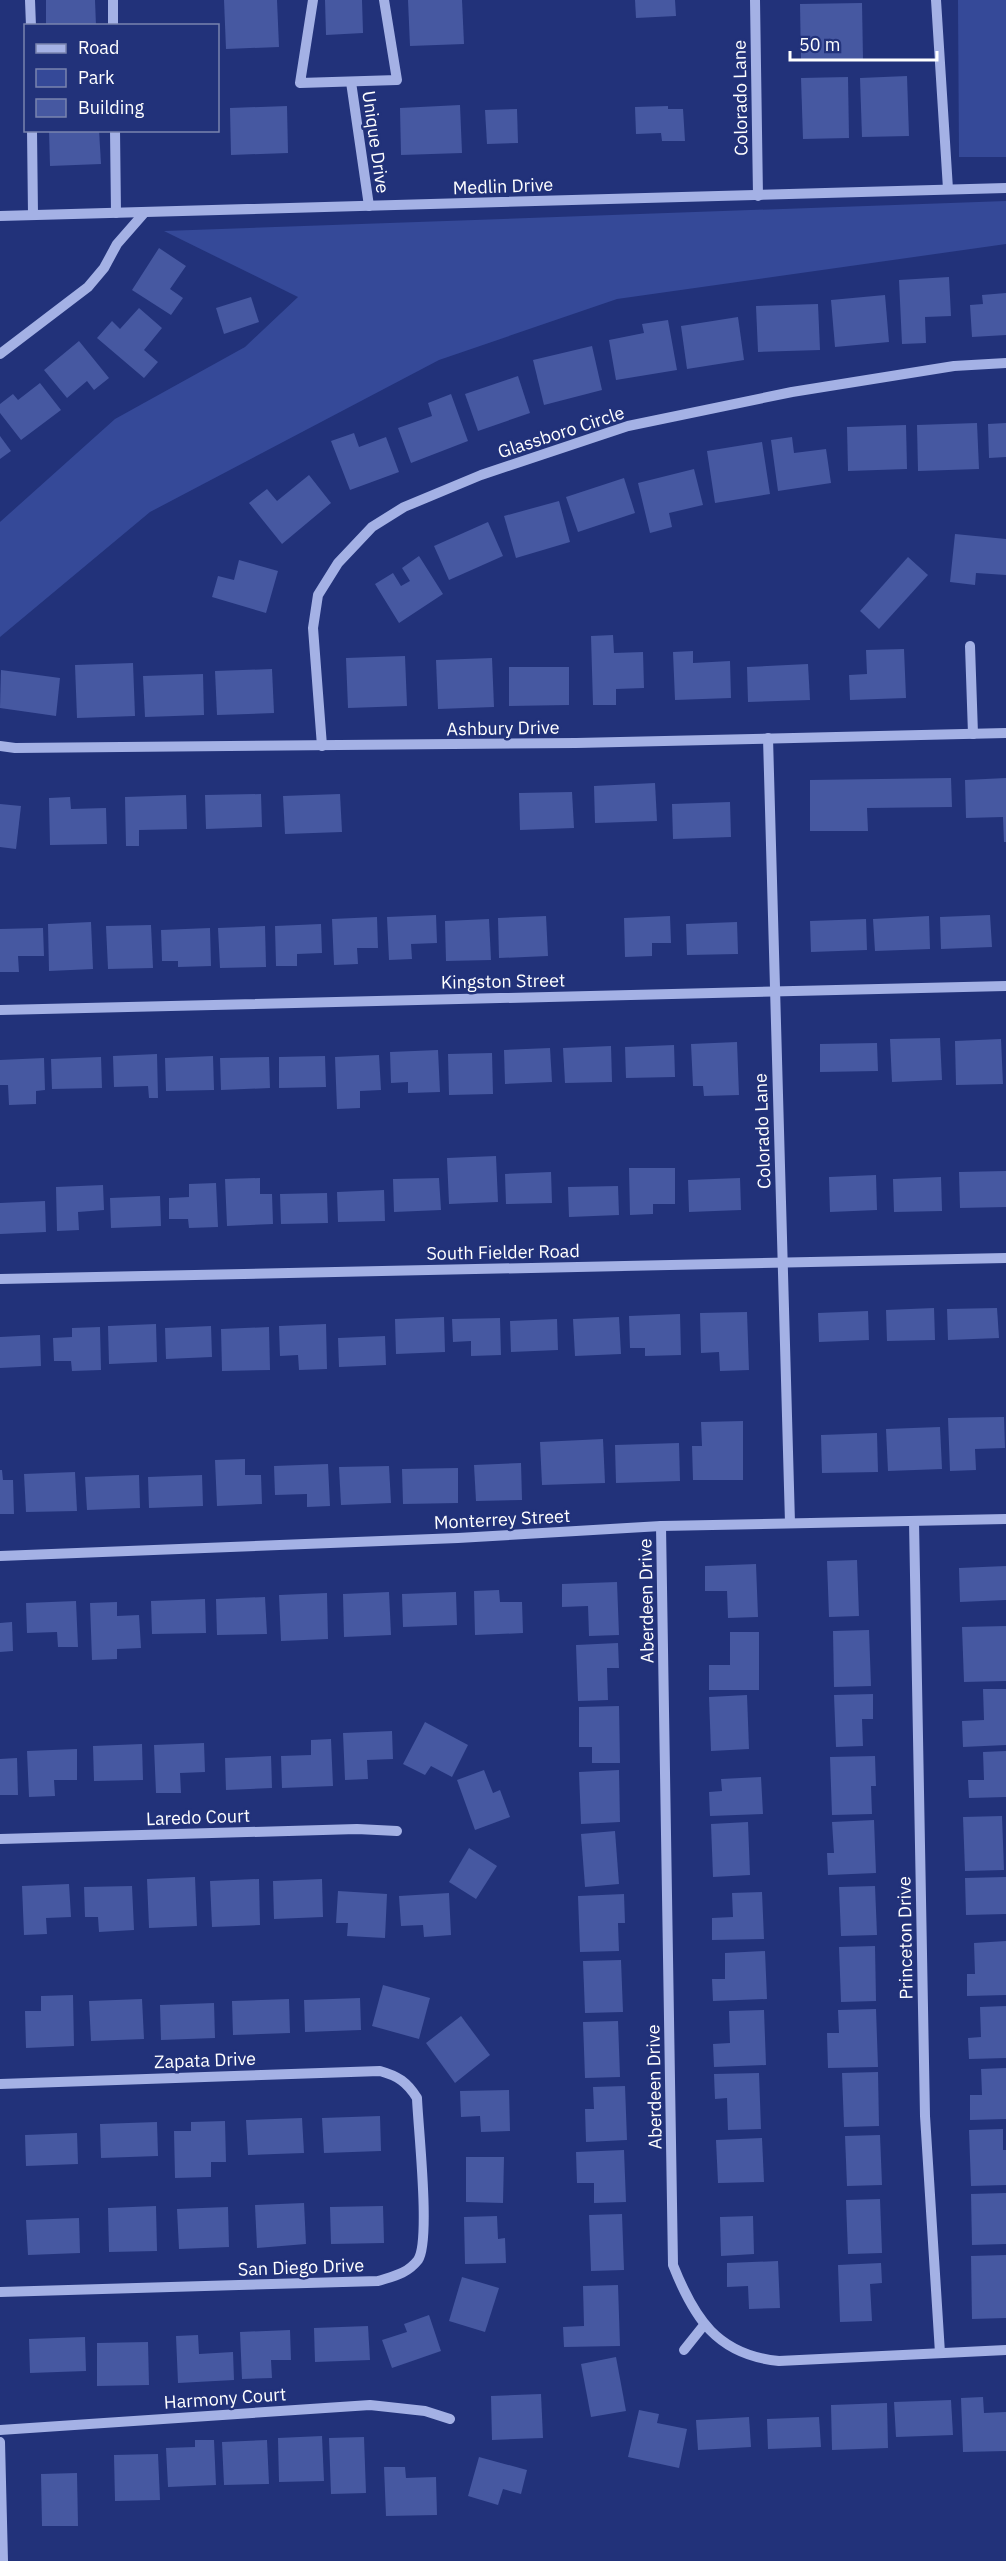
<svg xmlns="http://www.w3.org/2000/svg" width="1006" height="2561" font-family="'IBM Plex Sans',sans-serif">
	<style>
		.green { fill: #354998 }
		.building { fill: #4658a1 }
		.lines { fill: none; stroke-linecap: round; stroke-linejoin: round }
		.minor { stroke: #a4b1e5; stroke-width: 10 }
		.labels { text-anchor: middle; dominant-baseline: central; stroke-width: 5; stroke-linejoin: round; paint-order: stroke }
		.street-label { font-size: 18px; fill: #fff; stroke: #22327a }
	</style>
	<rect width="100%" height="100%" fill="#22327a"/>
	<!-- green -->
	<g class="green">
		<path d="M958 0H1006V157H959Z"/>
		<path d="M1006 201V244L617 299 439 360 150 512 0 637V522L115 419 245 347 298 297 164 231Z"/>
	</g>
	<!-- building -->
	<g class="building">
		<path d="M46 0H95L96 26H46Z"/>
		<path d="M224 0H277L279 47 226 49Z"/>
		<path d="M325 0H362L363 33 326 35Z"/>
		<path d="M408 0H462L464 44 410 46Z"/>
		<path d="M635 0H675L676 16 636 18Z"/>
		<path d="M862 3 863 60 801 61 800 4Z"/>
		<path d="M907 76 909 136 862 137 860 78Z"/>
		<path d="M848 77 849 138 803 139 801 78Z"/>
		<path d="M460 105 462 153 401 155 400 108Z"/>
		<path d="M287 106 288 153 231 155 230 108Z"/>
		<path d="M668 106V109H683L685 141H662L661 133 636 134 635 107Z"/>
		<path d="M517 109 518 143 487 144 485 110Z"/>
		<path d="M49 130H99L101 164 50 166Z"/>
		<path d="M159 248 186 266 170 289 183 298 171 315 132 290Z"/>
		<path d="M949 277 951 316 925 317 926 343 902 344 899 280Z"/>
		<path d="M1006 293V335L972 337 970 305 983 304 982 295Z"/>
		<path d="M885 295 889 342 835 347 831 300Z"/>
		<path d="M251 297 259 322 224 334 216 308Z"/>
		<path d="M818 304 820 350 758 352 756 306Z"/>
		<path d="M139 308 162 328 144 350 158 362 144 378 97 338 112 321 120 329Z"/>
		<path d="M738 317 744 360 687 369 681 326Z"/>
		<path d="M668 320 677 370 616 380 609 340 644 333 642 324Z"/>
		<path d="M79 341 109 378 94 390 87 381 67 398 44 370Z"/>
		<path d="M592 346 602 390 544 405 533 360Z"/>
		<path d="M518 376 530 413 478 431 465 394Z"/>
		<path d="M40 383 61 410 21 440 0 413V404L13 394 18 400Z"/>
		<path d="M451 394 468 441 411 463 398 428 432 416 428 403Z"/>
		<path d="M977 423 979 469 918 471 917 425Z"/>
		<path d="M1006 423V457L989 458 988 424Z"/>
		<path d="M906 425 907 469 848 471 847 427Z"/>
		<path d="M354 433 359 447 386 437 399 472 350 490 331 441Z"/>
		<path d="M0 436 11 451 0 459Z"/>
		<path d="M792 437 794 453 826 449 831 483 778 491 771 440Z"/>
		<path d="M762 442 770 494 715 503 707 451Z"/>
		<path d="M694 469 703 505 669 513 672 527 650 533 638 483Z"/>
		<path d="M309 475 331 503 282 544 249 503 267 489 277 501Z"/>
		<path d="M624 478 635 513 578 532 566 497Z"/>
		<path d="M559 501 570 542 516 558 504 516Z"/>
		<path d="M488 522 503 556 449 580 434 546Z"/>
		<path d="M955 534 1006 539V575L976 573 975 585 950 582Z"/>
		<path d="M419 556 443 594 399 623 375 584 393 573 401 586 410 581 402 568Z"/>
		<path d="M908 557 928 575 879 629 860 611Z"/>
		<path d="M239 560 278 571 266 613 212 597 218 576 234 580Z"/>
		<path d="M613 635 614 653 643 652 644 688 616 689V705H593L591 636Z"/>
		<path d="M904 649 906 698 850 700 849 675 867 674 866 650Z"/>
		<path d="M693 651V663L730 661 731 698 675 700 673 652Z"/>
		<path d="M405 656 407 706 348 708 346 658Z"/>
		<path d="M492 658 494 707 438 709 436 660Z"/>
		<path d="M133 663 135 716 77 718 75 665Z"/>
		<path d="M808 664 810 700 748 702 747 667Z"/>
		<path d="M509 667H569V705L509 706Z"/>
		<path d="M272 669 274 713 217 715 215 671Z"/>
		<path d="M1 670 60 678 56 716 0 708Z"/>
		<path d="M203 674 204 715 145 717 143 676Z"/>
		<path d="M951 778 952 807 867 808 868 831H810V780Z"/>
		<path d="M1006 778V842H1004L1003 817 966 818 965 780Z"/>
		<path d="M655 783 657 821 595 823 594 786Z"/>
		<path d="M572 792 574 828 520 830 519 793Z"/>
		<path d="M261 794 262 827 206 829 205 795Z"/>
		<path d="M340 794 342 832 285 834 283 796Z"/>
		<path d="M186 795 187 829 139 830V846H126L125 797Z"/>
		<path d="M70 797 71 809 106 808 107 844 50 845 49 798Z"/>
		<path d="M730 802 731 837 673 839 672 804Z"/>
		<path d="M0 804 21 806 16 849 0 847Z"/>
		<path d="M436 915 437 943 411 944 412 959 389 960 387 917Z"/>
		<path d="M990 915 992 947 941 949 940 917Z"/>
		<path d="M546 916 548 956 499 958 498 918Z"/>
		<path d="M670 916 671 943H652V956L625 957 624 918Z"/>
		<path d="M929 916 930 949 875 951 873 919Z"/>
		<path d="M377 917 378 948H357L358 964 334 965 332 919Z"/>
		<path d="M489 919 491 960 446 961 445 921Z"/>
		<path d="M866 919 867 950 811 952 810 921Z"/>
		<path d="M91 922 93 969 49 971 48 924Z"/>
		<path d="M737 922 738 954 687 955 686 924Z"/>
		<path d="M321 924 322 953 297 954V966H276L275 926Z"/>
		<path d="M151 925 153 968 108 969 106 926Z"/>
		<path d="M265 926 266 967 220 968 218 928Z"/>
		<path d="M43 928 44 956H18L19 972H0V929Z"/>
		<path d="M210 928 211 966 178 967V961H162L161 930Z"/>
		<path d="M940 1038 942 1080 892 1082 890 1039Z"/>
		<path d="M1001 1039 1003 1084 956 1085 955 1041Z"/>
		<path d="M737 1042 739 1095 704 1096 703 1086H693L691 1044Z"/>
		<path d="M877 1043 878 1071 820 1072V1044Z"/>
		<path d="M674 1045 675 1077 626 1078 625 1047Z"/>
		<path d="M611 1046 612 1082 565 1083 563 1048Z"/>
		<path d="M550 1048 552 1082 505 1084 504 1050Z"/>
		<path d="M438 1050 440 1092 408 1093V1082L391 1083 390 1052Z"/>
		<path d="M492 1053 493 1094 449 1095 448 1054Z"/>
		<path d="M157 1054 158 1098H149L148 1086 114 1087 113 1056Z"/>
		<path d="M379 1055 381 1090 360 1091V1108L337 1109 335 1057Z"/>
		<path d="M213 1056 214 1090 166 1091 165 1058Z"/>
		<path d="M325 1056 326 1087 279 1088V1057Z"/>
		<path d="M101 1057 102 1088 52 1089 51 1059Z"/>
		<path d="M269 1057 270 1088 221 1090 220 1058Z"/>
		<path d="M44 1058 45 1090 36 1091V1104L9 1105 8 1085H0V1060Z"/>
		<path d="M496 1156 498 1202 449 1204 447 1158Z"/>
		<path d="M629 1168H675V1204H653V1214L630 1215Z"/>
		<path d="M1006 1171V1207L960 1208 959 1172Z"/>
		<path d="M551 1172 552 1203 506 1204 505 1174Z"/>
		<path d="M876 1175 877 1210 830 1212 829 1177Z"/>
		<path d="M941 1177 942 1211 894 1212 893 1179Z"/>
		<path d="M260 1178V1194H272L273 1224 227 1226 225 1179Z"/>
		<path d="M439 1178 441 1210 394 1212 393 1179Z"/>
		<path d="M740 1178 741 1210 689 1212 688 1180Z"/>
		<path d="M216 1183 218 1227 189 1228 188 1219H169V1198L189 1197V1184Z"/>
		<path d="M103 1185 104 1210 78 1212 79 1230 57 1231 56 1187Z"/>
		<path d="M618 1186 619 1215 569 1217 568 1187Z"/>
		<path d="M384 1190 385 1221 338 1222 337 1192Z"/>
		<path d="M327 1193 328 1223 281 1224 280 1194Z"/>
		<path d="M160 1196 161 1226 111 1228 110 1198Z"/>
		<path d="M45 1201 46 1232 0 1234V1203Z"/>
		<path d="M934 1308 935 1340 887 1341 886 1310Z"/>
		<path d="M997 1308 999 1338 948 1340 947 1309Z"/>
		<path d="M868 1311 869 1340 819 1342 818 1313Z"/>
		<path d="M747 1312 749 1370 720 1371 719 1352 701 1353 700 1313Z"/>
		<path d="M680 1314 681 1355 645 1356V1348H630L629 1316Z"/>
		<path d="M444 1317 445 1352 396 1354 395 1319Z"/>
		<path d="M619 1317 621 1354 575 1356 573 1319Z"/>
		<path d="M500 1318 501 1355 471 1356V1341L453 1342 452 1319Z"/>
		<path d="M557 1319 558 1350 511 1352 510 1321Z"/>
		<path d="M156 1324 157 1362 109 1364 108 1326Z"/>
		<path d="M326 1324 327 1369 299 1370 298 1355 280 1356 279 1326Z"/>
		<path d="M211 1326 212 1357 166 1359 165 1328Z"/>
		<path d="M100 1327 101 1370 72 1371 71 1361H54L53 1338 72 1337V1328Z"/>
		<path d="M269 1327 270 1370 222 1371 221 1329Z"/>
		<path d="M40 1335 41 1366 0 1368V1337Z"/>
		<path d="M385 1336 386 1365 339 1367 338 1338Z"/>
		<path d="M1004 1417 1005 1448 975 1449 976 1470 950 1471 948 1418Z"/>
		<path d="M743 1421V1480H693L692 1446H702L701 1422Z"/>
		<path d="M940 1427 942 1469 888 1471 886 1429Z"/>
		<path d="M877 1433 878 1472 822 1473 821 1435Z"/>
		<path d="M603 1439 605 1483 542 1485 540 1442Z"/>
		<path d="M679 1443 680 1481 616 1483 615 1445Z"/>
		<path d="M245 1459V1475H261L262 1504 217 1506 215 1460Z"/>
		<path d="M521 1463 522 1500 476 1501 474 1465Z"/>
		<path d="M328 1464 330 1506 307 1507V1494L275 1495 274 1466Z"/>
		<path d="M389 1466 391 1503 341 1505 339 1467Z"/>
		<path d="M458 1468V1503L403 1504 402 1469Z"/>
		<path d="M0 1470H2L3 1480H13L14 1514H0Z"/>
		<path d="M75 1472 77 1511 26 1512 24 1474Z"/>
		<path d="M139 1475 140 1508 87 1510 85 1477Z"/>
		<path d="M202 1475 203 1506 149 1508 148 1477Z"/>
		<path d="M857 1560 859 1616 829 1617 827 1561Z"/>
		<path d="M756 1564 758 1617 728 1618 727 1591H705V1566Z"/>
		<path d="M1006 1566V1600L960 1602 959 1568Z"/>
		<path d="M617 1582 619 1635 589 1636 588 1606 562 1607V1584Z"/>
		<path d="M499 1590 500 1602H522L523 1633 475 1635 474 1591Z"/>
		<path d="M389 1592 391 1635 344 1637 343 1594Z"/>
		<path d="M456 1592 457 1625 403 1627 402 1594Z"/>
		<path d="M327 1593 328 1639 281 1641 279 1595Z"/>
		<path d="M265 1597 267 1634 217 1635 216 1599Z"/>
		<path d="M205 1599 206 1633 152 1634 151 1601Z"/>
		<path d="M76 1601 78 1647H58L57 1632 27 1633 26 1603Z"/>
		<path d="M117 1602V1616L139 1615 141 1648 117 1649V1659L92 1660 90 1603Z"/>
		<path d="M12 1622 13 1651 0 1652V1623Z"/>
		<path d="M1006 1626V1681L964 1682 962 1627Z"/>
		<path d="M869 1630 871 1686 834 1687 833 1631Z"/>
		<path d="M730 1632H759V1690H709V1665H730Z"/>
		<path d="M618 1643 619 1668H607L608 1700 578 1701 576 1645Z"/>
		<path d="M983 1689H1006V1745L963 1747 962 1721 984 1720Z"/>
		<path d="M873 1694V1719H862L863 1746 836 1747 834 1695Z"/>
		<path d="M747 1695 749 1749 711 1751 709 1697Z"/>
		<path d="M619 1706 620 1763H592V1747H579V1707Z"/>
		<path d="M425 1722 468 1745 452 1777 431 1766 425 1775 403 1764Z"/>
		<path d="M392 1731 393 1759 367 1760 368 1779 345 1780 343 1733Z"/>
		<path d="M331 1739 333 1786 282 1788 281 1756 311 1755V1740Z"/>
		<path d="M204 1743 205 1772 180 1773 181 1793H156L154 1745Z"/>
		<path d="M142 1744 143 1780 94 1781 93 1746Z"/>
		<path d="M77 1749V1780H54L55 1796 29 1797 27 1751Z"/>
		<path d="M1006 1751V1797L969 1798 968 1780H984L983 1752Z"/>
		<path d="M271 1756 272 1788 226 1790 225 1758Z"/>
		<path d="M875 1756 876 1786H871L872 1814 832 1815 830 1757Z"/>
		<path d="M17 1758 18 1795H0V1759Z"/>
		<path d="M484 1770 493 1793 500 1790 510 1817 475 1830 457 1780Z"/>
		<path d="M619 1770 620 1822 581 1824 579 1772Z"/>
		<path d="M761 1777 763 1814 710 1816 709 1792 722 1791 721 1779Z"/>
		<path d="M1002 1816 1004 1870 965 1871 963 1817Z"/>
		<path d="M874 1820 876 1873 828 1875 827 1853H834L832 1822Z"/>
		<path d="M748 1822 750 1875 713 1877 711 1824Z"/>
		<path d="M615 1831 619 1884 585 1887 581 1834Z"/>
		<path d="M469 1848 497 1866 476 1899 449 1882Z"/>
		<path d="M195 1877 197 1926 149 1928 147 1879Z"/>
		<path d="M1006 1877V1914L966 1915 965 1878Z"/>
		<path d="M259 1879 260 1925 212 1927 210 1881Z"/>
		<path d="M322 1879 323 1917 274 1919 273 1881Z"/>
		<path d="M69 1884 71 1917 46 1918 47 1934 24 1935 22 1886Z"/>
		<path d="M132 1886 134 1930 99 1932 98 1917H85L84 1887Z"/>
		<path d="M875 1886 877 1935 841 1936 839 1887Z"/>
		<path d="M338 1891 387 1894 385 1938 347 1936 348 1923H336Z"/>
		<path d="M762 1892 764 1939 712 1940V1918L733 1917 732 1893Z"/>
		<path d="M449 1893 451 1935 424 1937 423 1925 401 1926 399 1896Z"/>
		<path d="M624 1894 625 1923H618L619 1951 580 1952 578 1896Z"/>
		<path d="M1006 1941V1995L967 1996V1974H975L974 1943Z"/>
		<path d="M875 1946 876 2001 841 2002 839 1947Z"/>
		<path d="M765 1951 767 1999 713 2001 712 1979H725V1953Z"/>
		<path d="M621 1960 623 2012 585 2013 583 1961Z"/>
		<path d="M383 1985 430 1998 419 2039 372 2026Z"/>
		<path d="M73 1995 74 2046 26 2048 25 2011H41V1996Z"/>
		<path d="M360 1998 361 2030 305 2032 304 2000Z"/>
		<path d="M142 1999 144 2039 91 2041 89 2001Z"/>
		<path d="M289 1999 290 2033 233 2035 232 2001Z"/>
		<path d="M214 2003 215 2038 161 2040 160 2005Z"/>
		<path d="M1006 2006V2058L969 2059 968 2038 981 2037 980 2007Z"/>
		<path d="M876 2009 878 2067 828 2068 827 2033H839L838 2010Z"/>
		<path d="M764 2010 766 2065 714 2067 713 2044 730 2043 729 2011Z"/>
		<path d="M461 2016 490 2055 455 2083 426 2043Z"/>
		<path d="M618 2021 620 2077 585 2078 583 2022Z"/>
		<path d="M1006 2068V2119L970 2120V2095H982L981 2069Z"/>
		<path d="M878 2072 879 2126 844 2127 842 2073Z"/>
		<path d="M759 2073 761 2129 728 2130 727 2098 715 2099 714 2074Z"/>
		<path d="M625 2086 627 2140 586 2142 585 2109H594L593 2087Z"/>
		<path d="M509 2090 510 2131 481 2132 480 2116 461 2117 460 2091Z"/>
		<path d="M380 2116 381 2151 324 2153 322 2118Z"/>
		<path d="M302 2118 304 2153 248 2155 246 2120Z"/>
		<path d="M225 2121 226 2162H211V2177L175 2178 174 2131H191V2122Z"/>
		<path d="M157 2122 158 2156 101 2158 100 2124Z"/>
		<path d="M1003 2129V2150H1006V2185L971 2186 969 2130Z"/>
		<path d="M77 2133 78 2164 26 2166 25 2135Z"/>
		<path d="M880 2135 882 2185 847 2186 845 2136Z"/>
		<path d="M762 2138 764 2182 718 2183 716 2140Z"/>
		<path d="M624 2150 626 2202 594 2203V2183H577L576 2152Z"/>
		<path d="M466 2157H504L503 2203 466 2202Z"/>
		<path d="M1006 2193V2244L972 2245 971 2194Z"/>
		<path d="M880 2199 882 2253 848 2254 846 2200Z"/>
		<path d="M304 2203 306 2244 257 2248 255 2205Z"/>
		<path d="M156 2206 157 2251 109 2252 108 2208Z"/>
		<path d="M383 2206 384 2243 331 2244 330 2207Z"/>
		<path d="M228 2207 229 2247 179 2249 177 2209Z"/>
		<path d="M622 2214 624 2270 591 2271 589 2215Z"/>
		<path d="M497 2216 498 2239 505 2238 506 2263 465 2264 464 2217Z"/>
		<path d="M753 2216 754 2254 721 2256 720 2217Z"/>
		<path d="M79 2218 80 2253 28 2255 26 2220Z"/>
		<path d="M1006 2255V2318L972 2319 971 2256Z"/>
		<path d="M778 2261 780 2308 749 2309 748 2286 727 2287V2263Z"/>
		<path d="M881 2263 882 2283 870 2284 872 2321 840 2322 838 2265Z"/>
		<path d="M462 2277 499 2288 485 2332 449 2321Z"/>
		<path d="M618 2285 620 2346 564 2347 563 2327 584 2326 583 2286Z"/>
		<path d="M429 2315 441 2351 392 2368 382 2340 407 2332 404 2324Z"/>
		<path d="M368 2326 370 2360 315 2362 314 2328Z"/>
		<path d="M290 2330 291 2360H271L272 2378 242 2379 240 2332Z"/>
		<path d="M198 2335 199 2354 233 2352 234 2380 178 2383 176 2336Z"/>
		<path d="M85 2337 86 2371 30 2373 29 2339Z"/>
		<path d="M148 2342 149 2385 97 2386V2343Z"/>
		<path d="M616 2357 626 2411 591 2417 581 2364Z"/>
		<path d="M541 2394 543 2438 492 2440 491 2396Z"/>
		<path d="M983 2397 984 2413 1006 2412V2451L963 2452 961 2398Z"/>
		<path d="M951 2400 953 2435 896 2437 894 2402Z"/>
		<path d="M887 2403 888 2448 832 2450 831 2405Z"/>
		<path d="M639 2410 659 2414 657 2423 687 2429 679 2468 628 2457Z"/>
		<path d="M749 2417 751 2447 698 2450 696 2420Z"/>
		<path d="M819 2417 821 2447 768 2449 767 2419Z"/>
		<path d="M322 2436 324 2481 279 2482 278 2438Z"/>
		<path d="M364 2437 366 2493 331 2494 329 2438Z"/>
		<path d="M195 2440H214L216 2485 168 2487 166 2448 195 2447Z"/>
		<path d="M267 2440 269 2484 224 2485 222 2442Z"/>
		<path d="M158 2454 160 2500 115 2501 114 2455Z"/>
		<path d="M479 2457 527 2470 521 2494 503 2489 498 2505 468 2496Z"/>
		<path d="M384 2467H405L406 2478 436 2477 437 2515 386 2516Z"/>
		<path d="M77 2473 78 2526H42L41 2474Z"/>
	</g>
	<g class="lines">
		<!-- minor -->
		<g class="minor">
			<path d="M30 0 31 26"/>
			<path d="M113 0V26"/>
			<path d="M313 0 300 83 397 80 384 0"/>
			<path d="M755 0 758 196"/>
			<path d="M936 0 948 189"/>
			<path d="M351 82 369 206"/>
			<path d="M32 130 33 215"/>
			<path d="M115 130 116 213"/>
			<path d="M0 216 1006 188"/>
			<path d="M0 354 88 287 104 268 117 244 145 212"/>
			<path d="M970 646 973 734"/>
			<path d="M768 738 790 1523"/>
			<path d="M0 746 15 748 576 743 1006 733"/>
			<path d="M322 746 313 628 318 595 338 563 372 527 404 507 481 475 628 426 792 392 954 366 1006 363"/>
			<path d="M0 1010 1006 986"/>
			<path d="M0 1279 1006 1258"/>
			<path d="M914 1521 925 2116 940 2353"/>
			<path d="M661 1526 673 2265C694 2318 717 2355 779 2361L1006 2350"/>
			<path d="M0 1556 458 1538 661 1526 1006 1519"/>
			<path d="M0 1839 357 1829 397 1831"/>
			<path d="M0 2084 380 2071C398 2076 407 2082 417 2098 418 2127 431 2241 418 2260 407 2274 394 2276 378 2281L0 2292"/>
			<path d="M684 2350 704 2325"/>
			<path d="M0 2430 370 2405 425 2411 450 2419"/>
			<path d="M0 2442 3 2561"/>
		</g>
	</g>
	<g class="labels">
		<!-- street labels -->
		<g class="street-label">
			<text transform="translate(740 98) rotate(-91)">Colorado Lane</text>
			<text transform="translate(376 142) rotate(82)">Unique Drive</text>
			<text transform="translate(503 186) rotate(-2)">Medlin Drive</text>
			<text transform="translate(561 432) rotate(-18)">Glassboro Circle</text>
			<text transform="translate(503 728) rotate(-1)">Ashbury Drive</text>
			<text transform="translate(503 981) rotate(-1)">Kingston Street</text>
			<text transform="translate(762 1131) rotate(-92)">Colorado Lane</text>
			<text transform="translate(503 1252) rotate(-1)">South Fielder Road</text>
			<text transform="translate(502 1519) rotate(-3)">Monterrey Street</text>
			<text transform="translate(646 1601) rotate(-91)">Aberdeen Drive</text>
			<text transform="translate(198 1817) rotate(-2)">Laredo Court</text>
			<text transform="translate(905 1938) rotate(-91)">Princeton Drive</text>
			<text transform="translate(205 2060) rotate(-2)">Zapata Drive</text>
			<text transform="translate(654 2087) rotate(-91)">Aberdeen Drive</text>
			<text transform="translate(301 2267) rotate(-2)">San Diego Drive</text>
			<text transform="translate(225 2398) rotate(-4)">Harmony Court</text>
		</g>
	</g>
	<!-- legend -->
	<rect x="24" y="24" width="195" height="108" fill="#22327a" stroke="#7a84af" stroke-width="1.5"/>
	<rect x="36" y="44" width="30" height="9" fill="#a4b1e5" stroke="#7a84af" stroke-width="1.5"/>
	<text x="78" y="54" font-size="18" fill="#ffffff">Road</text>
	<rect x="36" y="69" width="30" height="18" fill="#354998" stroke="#7a84af" stroke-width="1.5"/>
	<text x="78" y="84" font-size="18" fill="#ffffff">Park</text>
	<rect x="36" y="99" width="30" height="18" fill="#4658a1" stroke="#7a84af" stroke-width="1.5"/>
	<text x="78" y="114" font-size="18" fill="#ffffff">Building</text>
	<!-- scale -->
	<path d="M790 51v9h147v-9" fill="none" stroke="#ffffff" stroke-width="3"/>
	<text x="799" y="51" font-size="18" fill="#ffffff" stroke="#22327a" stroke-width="4.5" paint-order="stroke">50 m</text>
</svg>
